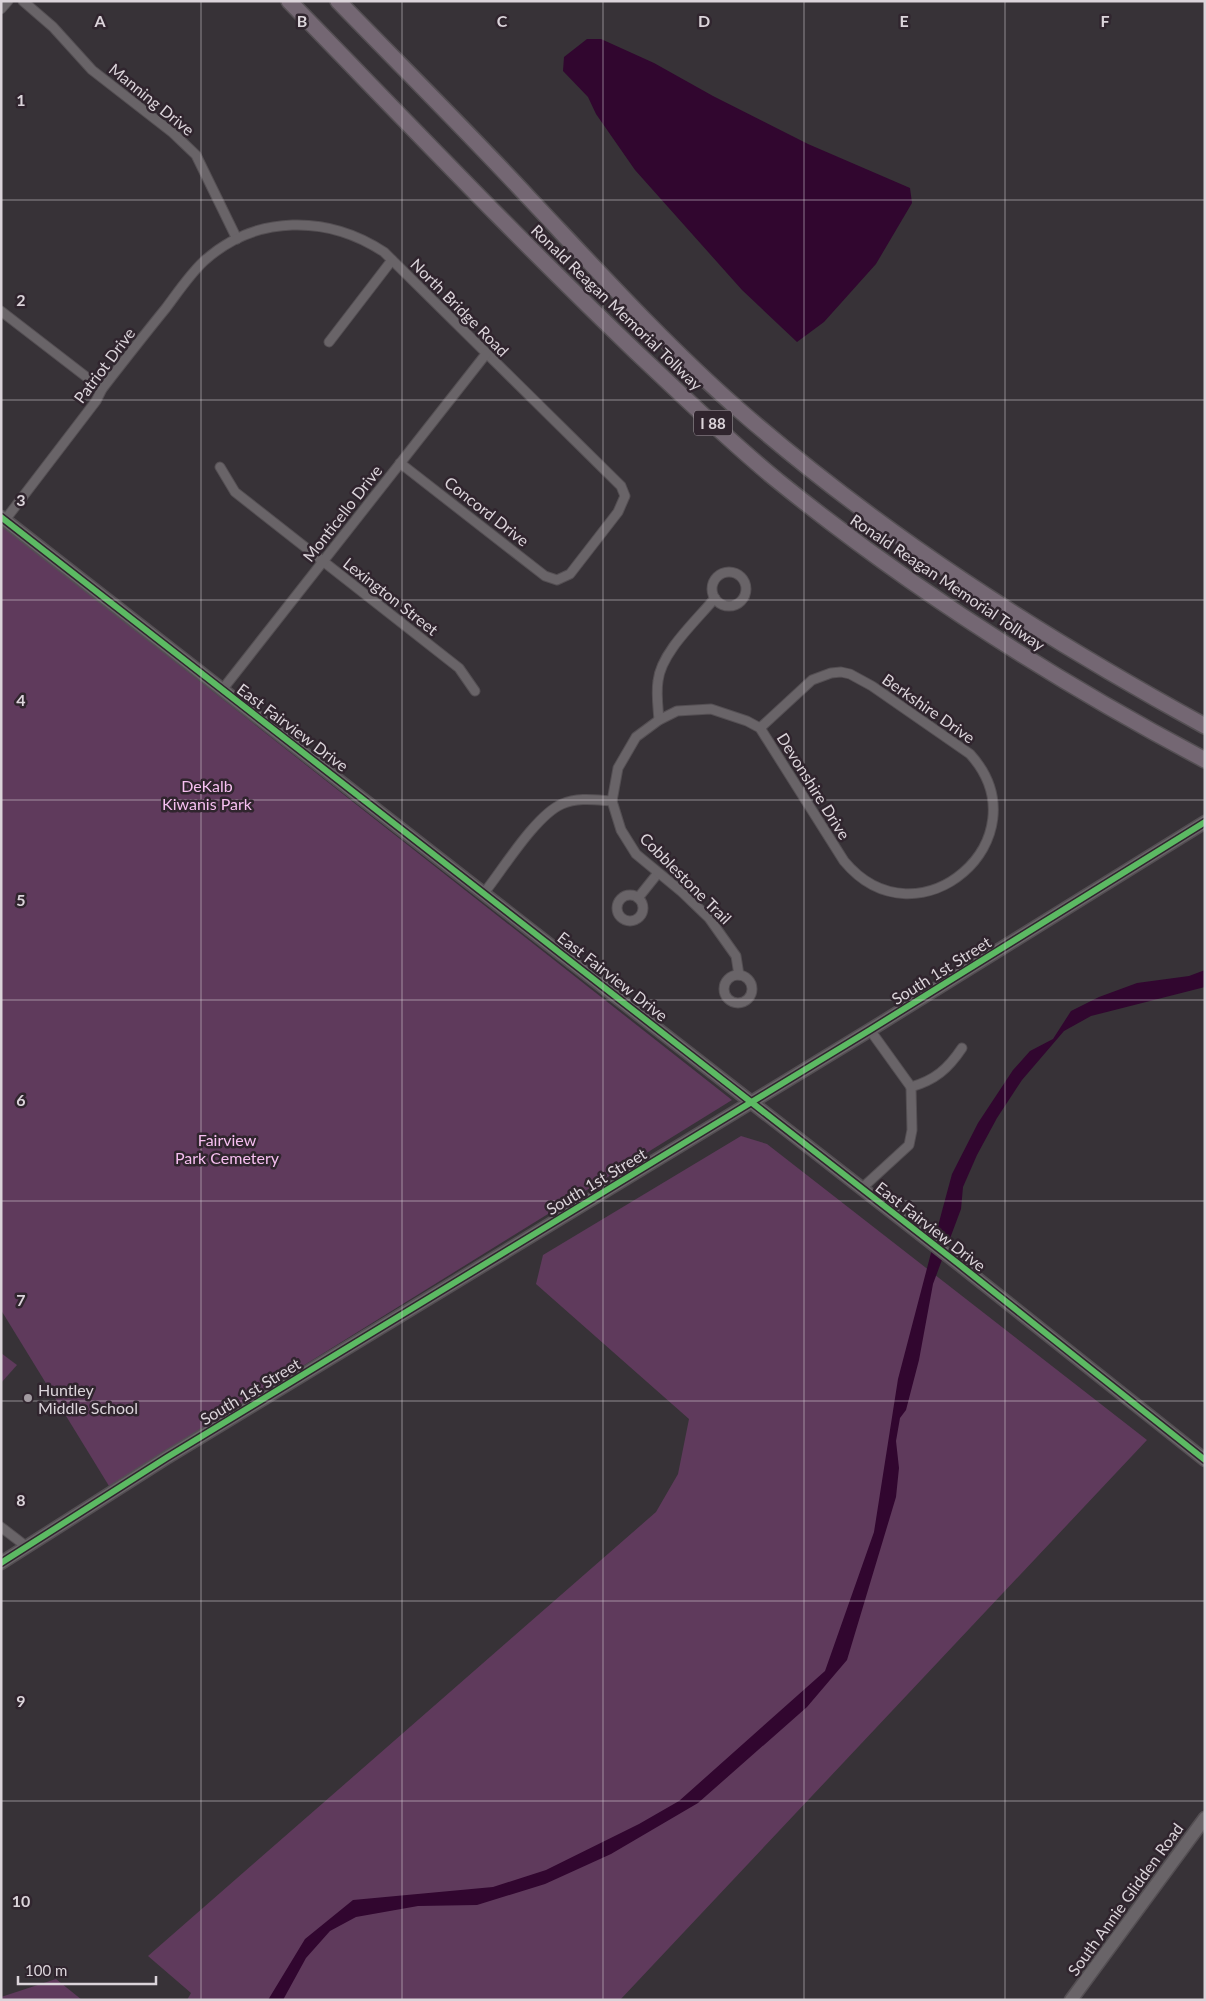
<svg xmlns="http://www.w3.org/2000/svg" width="1206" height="2001" font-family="Lato,sans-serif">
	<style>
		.green { fill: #5f3a5c }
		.water { fill: #31062f }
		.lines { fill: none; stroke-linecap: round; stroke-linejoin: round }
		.street-casing { stroke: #544f53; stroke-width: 11 }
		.secondary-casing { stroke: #544f53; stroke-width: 15 }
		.highway-casing { stroke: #544f53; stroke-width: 18 }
		.street { stroke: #696468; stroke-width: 9 }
		.secondary { stroke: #696468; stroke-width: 12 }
		.highway { stroke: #746773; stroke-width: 15 }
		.cycleway-casing { stroke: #30252e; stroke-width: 9 }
		.cycleway { stroke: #5cba63; stroke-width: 6 }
		.grid { fill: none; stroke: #dbd4da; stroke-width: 1; stroke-opacity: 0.55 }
		.poi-dot { fill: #a29ba1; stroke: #30252e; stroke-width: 2 }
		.labels { text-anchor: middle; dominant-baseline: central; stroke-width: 5; stroke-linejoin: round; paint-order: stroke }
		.shield { fill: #30252e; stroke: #a8a0a6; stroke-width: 1 }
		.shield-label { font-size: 15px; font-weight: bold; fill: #dbd4da }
		.street-label { font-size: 16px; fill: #dbd4da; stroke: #30252e }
		.park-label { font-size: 16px; fill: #f6bff0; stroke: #30252e }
		.poi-label { font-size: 16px; fill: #dbd4da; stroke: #30252e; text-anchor: start }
		.grid-label { font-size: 16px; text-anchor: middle; font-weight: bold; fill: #dbd4da; stroke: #30252e; stroke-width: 5; stroke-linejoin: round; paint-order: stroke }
	</style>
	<rect width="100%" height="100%" fill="#373237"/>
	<!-- green -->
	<g class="green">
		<path d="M1 525 732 1100 109 1486 1 1310Z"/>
		<path d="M741 1136 767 1144 1147 1440 620 2000H187L191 1993 148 1956 656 1512 678 1474 689 1419 536 1284 543 1255Z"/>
		<path d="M1 1353 17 1365 1 1383Z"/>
		<path d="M56 1979 82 2000H1V1997Z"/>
	</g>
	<!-- water -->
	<g class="water">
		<path d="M587 39H601L654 63 713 96 808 144 910 188 912 203 876 264 824 322 797 342 742 290 635 170 596 114 588 97 563 71 564 57Z"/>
		<path d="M1205 970V987L1091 1016 1064 1031 1022 1080 997 1118 977 1155 963 1187 961 1209 933 1284 919 1360 906 1410 900 1418 896 1441 899 1468 896 1497 847 1660 807 1707 698 1803 611 1854 545 1884 477 1905 418 1906 356 1917 330 1931 306 1958 283 2000H268L305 1939 353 1900 493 1887 546 1870 639 1824 679 1801 825 1671 874 1532 898 1379 942 1211 952 1174 978 1123 1013 1070 1030 1051 1053 1039 1071 1011 1099 997 1137 983 1189 976Z"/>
	</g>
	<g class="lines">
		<!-- street casing -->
		<g class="street-casing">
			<g id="street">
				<path d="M23 1 53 27 92 70 173 133 196 155 237 239"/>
				<path d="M1 9 8 1"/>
				<path d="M1 311 102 389"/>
				<path d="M329 342 392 260"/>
				<path d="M220 467 235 492 459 668 475 691"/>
				<path d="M5 520 96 401 102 389C123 362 144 335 166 308 178 292 190 274 204 261 256 214 328 215 384 252L621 486 625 496 618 512 570 574 557 580 545 576 400 463"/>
				<circle cx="729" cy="589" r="17"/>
				<path d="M222 690 486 354"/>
				<path d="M659 720C658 707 656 693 658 681 661 652 697 620 715 598"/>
				<path d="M484 893C503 869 536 815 562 804 578 797 596 800 612 801"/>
				<circle cx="630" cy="908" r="13"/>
				<path d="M638 898 658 873"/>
				<path d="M739 975 736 956 709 918 682 892 636 854 621 830 612 801 618 768 636 737 659 720 677 711 711 709 747 721 760 728 844 861C918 950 1046 838 970 754L872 686 850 674 841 672 831 673 812 680 760 728"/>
				<circle cx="738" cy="989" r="14"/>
				<path d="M870 1030 911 1087C935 1080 948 1069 962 1048"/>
				<path d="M861 1189 909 1145 912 1130 911 1087"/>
				<path d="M1 1527 27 1547"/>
			</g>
		</g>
		<!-- secondary casing -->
		<g class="secondary-casing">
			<g id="secondary">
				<path d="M1 517 960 1265 1205 1460"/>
				<path d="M1 1563 166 1458 870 1030 1205 822"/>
				<path d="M1071 2000 1205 1818"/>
			</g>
		</g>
		<!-- highway casing -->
		<g class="highway-casing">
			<g id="highway">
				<path d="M289 1C404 119 517 238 636 352 682 395 729 441 778 481 910 588 1054 680 1205 760"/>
				<path d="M338 1C402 67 467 131 529 198 597 270 664 344 738 409 881 534 1039 635 1205 726"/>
			</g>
		</g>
		<!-- street -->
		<use href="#street" class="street"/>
		<!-- secondary -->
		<use href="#secondary" class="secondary"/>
		<!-- highway -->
		<use href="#highway" class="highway"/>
		<!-- cycleway casing -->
		<g class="cycleway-casing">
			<g id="cycleway">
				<path d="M1 517 960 1265 1205 1460"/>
				<path d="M1 1563 166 1458 870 1030 1205 822"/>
			</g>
		</g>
		<!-- cycleway -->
		<use href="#cycleway" class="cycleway"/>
	</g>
	<!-- grid -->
	<path class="grid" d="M201 1V2000M402 1V2000M603 1V2000M804 1V2000M1005 1V2000M1 200H1205M1 400H1205M1 600H1205M1 800H1205M1 1000H1205M1 1201H1205M1 1401H1205M1 1601H1205M1 1801H1205"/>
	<!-- markers -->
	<circle class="poi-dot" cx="28" cy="1398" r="5"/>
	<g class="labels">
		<!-- shield labels -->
		<rect class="shield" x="694" y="410.5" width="38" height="25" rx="4"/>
		<g class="shield-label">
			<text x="713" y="423">I 88</text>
		</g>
		<!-- street labels -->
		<g class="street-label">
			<text transform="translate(152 99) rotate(39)">Manning Drive</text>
			<text transform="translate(460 307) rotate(45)">North Bridge Road</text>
			<text transform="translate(617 307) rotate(44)">Ronald Reagan Memorial Tollway</text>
			<text transform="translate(104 365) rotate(-53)">Patriot Drive</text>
			<text transform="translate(487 511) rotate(38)">Concord Drive</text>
			<text transform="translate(342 513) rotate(-52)">Monticello Drive</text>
			<text transform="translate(948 582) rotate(34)">Ronald Reagan Memorial Tollway</text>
			<text transform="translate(391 596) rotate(38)">Lexington Street</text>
			<text transform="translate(929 708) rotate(35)">Berkshire Drive</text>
			<text transform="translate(293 727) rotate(37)">East Fairview Drive</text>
			<text transform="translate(814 786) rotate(58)">Devonshire Drive</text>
			<text transform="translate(686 878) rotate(45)">Cobblestone Trail</text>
			<text transform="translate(941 970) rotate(-32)">South 1st Street</text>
			<text transform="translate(613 976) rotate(38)">East Fairview Drive</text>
			<text transform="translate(596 1181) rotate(-31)">South 1st Street</text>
			<text transform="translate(931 1226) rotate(38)">East Fairview Drive</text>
			<text transform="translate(250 1391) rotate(-31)">South 1st Street</text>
			<text transform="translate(1125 1899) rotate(-54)">South Annie Glidden Road</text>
		</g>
		<!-- park labels -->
		<g class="park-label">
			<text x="207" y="785">DeKalb<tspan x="207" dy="18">Kiwanis Park</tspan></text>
			<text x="227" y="1139">Fairview<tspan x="227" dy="18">Park Cemetery</tspan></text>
		</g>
		<!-- poi labels -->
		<g class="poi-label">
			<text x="38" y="1389">Huntley<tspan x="38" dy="18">Middle School</tspan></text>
		</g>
	</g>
	<g class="grid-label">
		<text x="100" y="27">A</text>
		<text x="302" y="27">B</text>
		<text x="502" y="27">C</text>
		<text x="704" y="27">D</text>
		<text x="904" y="27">E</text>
		<text x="1105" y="27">F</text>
		<text x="21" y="106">1</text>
		<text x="21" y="306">2</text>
		<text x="21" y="506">3</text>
		<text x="21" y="706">4</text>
		<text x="21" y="906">5</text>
		<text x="21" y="1106">6</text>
		<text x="21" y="1306">7</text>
		<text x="21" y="1506">8</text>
		<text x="21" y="1707">9</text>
		<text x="21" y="1907">10</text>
	</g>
	<!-- border -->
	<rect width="1206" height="2001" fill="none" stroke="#dbd4da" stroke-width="5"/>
	<!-- scale -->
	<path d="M18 1976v8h138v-8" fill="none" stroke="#dbd4da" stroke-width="2.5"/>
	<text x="25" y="1976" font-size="15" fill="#dbd4da" stroke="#30252e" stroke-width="4" paint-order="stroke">100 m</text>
</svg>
